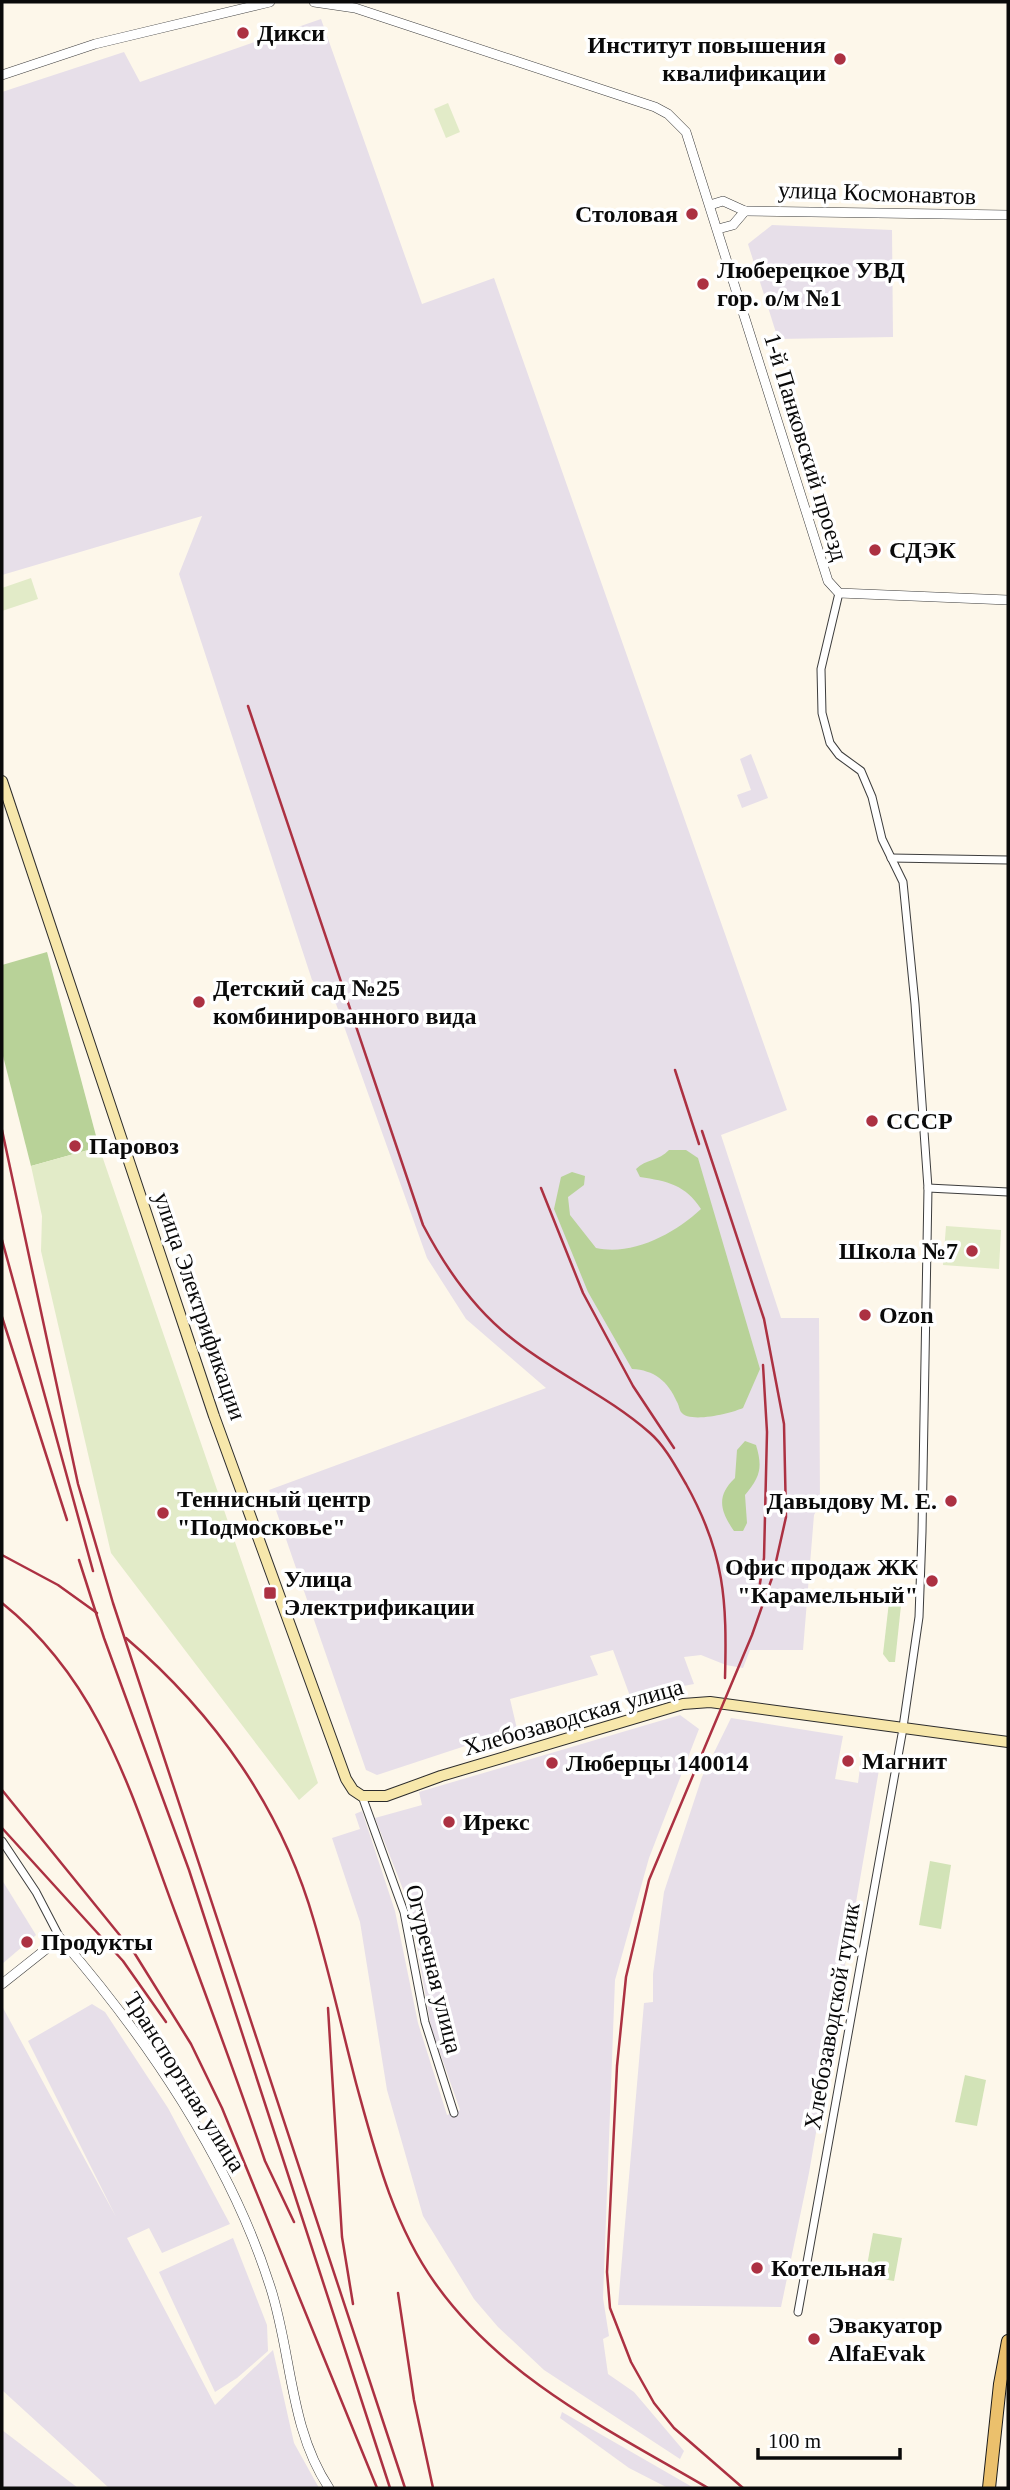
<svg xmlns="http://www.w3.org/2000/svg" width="1010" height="2490" font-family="'Times New Roman',serif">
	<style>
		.industrial { fill: #e7dfe9 }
		.green { fill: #d2e3b7 }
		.forest { fill: #b8d298 }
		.pitch { fill: #e2ebc8 }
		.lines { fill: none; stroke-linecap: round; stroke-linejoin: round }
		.minor-casing { stroke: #3d3d3d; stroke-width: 9 }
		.tertiary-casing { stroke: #3d3d3d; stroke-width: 10 }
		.secondary-casing { stroke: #2c2c2c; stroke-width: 12 }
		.primary-casing { stroke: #1b1b1b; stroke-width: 14 }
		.minor { stroke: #fff; stroke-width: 7 }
		.tertiary { stroke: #fff; stroke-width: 9 }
		.secondary { stroke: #f7e7ab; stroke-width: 10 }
		.primary { stroke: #ebc06c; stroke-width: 12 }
		.rail { stroke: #ac3142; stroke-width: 2.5 }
		.poi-dot { fill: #ac3142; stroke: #fff; stroke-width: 2.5 }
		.labels { text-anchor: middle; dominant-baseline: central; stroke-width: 7; stroke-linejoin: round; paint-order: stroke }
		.poi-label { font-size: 24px; font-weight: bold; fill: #0a0a0a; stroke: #fff; text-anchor: start }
		.street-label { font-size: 24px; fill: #0a0a0a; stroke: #fff }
	</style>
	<rect width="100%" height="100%" fill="#fdf7ea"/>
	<!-- industrial -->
	<g class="industrial">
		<path d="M321 19 422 304 494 278 787 1110 721 1135 781 1318H819L820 1504 814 1515 803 1650H750L743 1668 726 1665 701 1655 684 1657 694 1684 630 1696 613 1650 590 1656 598 1675 510 1699 517 1729 377 1775 366 1770 269 1490 546 1388 466 1319 427 1258 336 1004 312 980 179 574 202 516 2 575V92L124 52 140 82Z"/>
		<path d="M772 225 892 230 893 337 778 339 748 244Z"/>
		<path d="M751 754 768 798 742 808 737 795 751 790 740 759Z"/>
		<path d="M680 1715 699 1729 649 1858 615 1980 603 2298 609 2336 603 2339 608 2374 634 2392 684 2451 680 2459 544 2370 498 2327 474 2299 423 2216 387 2090 360 1922 332 1838 360 1829 355 1814 362 1811 395 1911 418 2023 447 2115 460 2110 431 2027 410 1907 375 1818 422 1805 419 1792Z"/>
		<path d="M731 1718 843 1736 835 1779 858 1783 861 1760 880 1764 809 2173 781 2307 618 2305 644 2003 653 2002V1974L664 1892 702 1777Z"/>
		<path d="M2 1880 36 1935 2 1964Z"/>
		<path d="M92 2004 105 2012 168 2108 230 2224 162 2253 149 2228 127 2238 215 2405 273 2350 294 2443 319 2488H109L2 2390V2006L116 2217 28 2041Z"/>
		<path d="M233 2238 267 2325 268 2351 237 2378 215 2392 159 2272Z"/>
		<path d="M562 2412 694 2488H668L629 2468 560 2418Z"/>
		<path d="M2 2430 78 2488H2Z"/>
	</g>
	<!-- green -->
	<g class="green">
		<path d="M902 1596 895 1662H889L883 1654 889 1602 893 1597Z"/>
		<path d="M930 1861 951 1865 941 1929 919 1925Z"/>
		<path d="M965 2075 986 2080 977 2126 955 2122Z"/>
		<path d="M873 2233 902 2238 894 2281 865 2276Z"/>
	</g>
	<!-- forest -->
	<g class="forest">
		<path d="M47 952 99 1147 31 1166 2 1052V965Z"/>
		<path d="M669 1150H686L698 1158 760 1369 743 1408C732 1413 689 1424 681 1412 680 1411 678 1403 677 1402 668 1381 654 1370 632 1369L588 1292 554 1209 561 1177 572 1172 585 1176 584 1185 568 1197 570 1215 596 1248C633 1256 674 1234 701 1209 686 1185 667 1181 640 1177L636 1169C646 1159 659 1161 669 1150Z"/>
		<path d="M745 1441 756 1445C763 1468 760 1477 745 1495L747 1523 743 1531H734C720 1511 716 1496 735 1478L737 1450Z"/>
	</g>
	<!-- pitch -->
	<g class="pitch">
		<path d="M448 103 460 132 446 138 434 109Z"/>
		<path d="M31 578 38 599 2 611V588Z"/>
		<path d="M99 1147 318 1783 299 1800 111 1553 41 1251 42 1216 31 1166Z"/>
		<path d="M946 1226 1001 1230 999 1269 943 1265Z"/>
	</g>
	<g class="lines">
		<!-- minor casing -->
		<g class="minor-casing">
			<g id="minor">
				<path d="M891 858 1008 860"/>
				<path d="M928 1188 1008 1192"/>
				<path d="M362 1796 404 1912 425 2022 454 2113"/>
				<path d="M2 1841 36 1892 60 1938"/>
				<path d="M798 2312 902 1734 919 1617 922 1532 928 1188 915 1004 903 882 882 839 872 797 861 771 839 755 830 743 822 713 821 669 839 593"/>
			</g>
		</g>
		<!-- tertiary casing -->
		<g class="tertiary-casing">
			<g id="tertiary">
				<path d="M314 2 355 8 655 107 668 114 686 132 828 581 839 593 1008 600"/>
				<path d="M2 75 95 44 270 2"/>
				<path d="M710 205 723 201 745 211"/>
				<path d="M745 211 1008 215"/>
				<path d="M718 229 733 225 745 211"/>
				<path d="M2 1984 60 1938C146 2037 230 2160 270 2286 292 2353 289 2428 329 2488"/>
			</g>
		</g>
		<!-- secondary casing -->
		<g class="secondary-casing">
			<path id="secondary" d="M2 781 214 1416 346 1779 353 1790 362 1796H386L441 1776 683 1704 710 1702 1008 1742"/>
		</g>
		<!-- primary casing -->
		<g class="primary-casing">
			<path id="primary" d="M989 2488 1000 2384 1008 2341"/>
		</g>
		<!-- minor -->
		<use href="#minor" class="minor"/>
		<!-- tertiary -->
		<use href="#tertiary" class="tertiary"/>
		<!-- secondary -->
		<use href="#secondary" class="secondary"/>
		<!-- primary -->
		<use href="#primary" class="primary"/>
		<!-- rail -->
		<g class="rail">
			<path d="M248 706 423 1225C445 1267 472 1307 510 1337 554 1373 607 1395 650 1433 665 1446 676 1467 686 1484 725 1554 727 1601 725 1678"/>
			<path d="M675 1070 699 1144"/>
			<path d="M2 1130 78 1484 113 1603 405 2488"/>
			<path d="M702 1131 764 1319 784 1424 786 1517 773 1575 752 1635 649 1880 626 1977 617 2066 607 2272 610 2308 631 2362 654 2403 674 2428 743 2488"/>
			<path d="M541 1188 583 1293 633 1386 674 1448"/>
			<path d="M2 1240 93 1571"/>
			<path d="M2 1317 67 1520"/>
			<path d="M2 1555 58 1585 97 1613"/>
			<path d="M79 1560 104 1638 189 1870 390 2488"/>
			<path d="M758 1596 764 1558 767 1432 763 1365"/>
			<path d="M2 1603C102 1683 132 1797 175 1912 206 1995 237 2078 265 2161L294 2222"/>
			<path d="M126 1638C215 1714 282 1809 314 1921 330 1975 342 2029 356 2083 375 2152 393 2224 435 2283 503 2379 609 2430 708 2488"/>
			<path d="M2 1790 135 1954 191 2044 222 2108 377 2488"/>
			<path d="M2 1828 123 1961 166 2022"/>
			<path d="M328 2008 342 2237 353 2304"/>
			<path d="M398 2293 414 2400 433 2488"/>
		</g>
	</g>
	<!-- markers -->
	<g class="poi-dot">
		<circle cx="243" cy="33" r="7"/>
		<circle cx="840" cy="59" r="7"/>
		<circle cx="692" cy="214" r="7"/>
		<circle cx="703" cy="284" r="7"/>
		<circle cx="875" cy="550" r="7"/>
		<circle cx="199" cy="1002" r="7"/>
		<circle cx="872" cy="1121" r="7"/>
		<circle cx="75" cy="1146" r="7"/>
		<circle cx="972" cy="1251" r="7"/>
		<circle cx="865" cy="1315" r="7"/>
		<circle cx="951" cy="1501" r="7"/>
		<circle cx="163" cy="1513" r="7"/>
		<circle cx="932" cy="1581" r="7"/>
		<rect x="263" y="1586" width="14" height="14" rx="3.5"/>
		<circle cx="848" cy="1761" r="7"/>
		<circle cx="552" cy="1763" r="7"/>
		<circle cx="449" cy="1822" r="7"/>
		<circle cx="27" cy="1942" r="7"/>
		<circle cx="757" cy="2268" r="7"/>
		<circle cx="814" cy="2339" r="7"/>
	</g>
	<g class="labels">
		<!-- poi labels -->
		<g class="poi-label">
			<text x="257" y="33">Дикси</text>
			<text x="826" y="45" text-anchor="end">Институт повышения<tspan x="826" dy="28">квалификации</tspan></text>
			<text x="678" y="214" text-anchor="end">Столовая</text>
			<text x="717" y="270">Люберецкое УВД<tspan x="717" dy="28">гор. о/м №1</tspan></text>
			<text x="889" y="550">СДЭК</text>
			<text x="213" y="988">Детский сад №25<tspan x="213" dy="28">комбинированного вида</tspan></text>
			<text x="886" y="1121">СССР</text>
			<text x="89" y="1146">Паровоз</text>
			<text x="958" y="1251" text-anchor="end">Школа №7</text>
			<text x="879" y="1315">Ozon</text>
			<text x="177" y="1499">Теннисный центр<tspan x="177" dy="28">"Подмосковье"</tspan></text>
			<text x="937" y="1501" text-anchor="end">Давыдову М. Е.</text>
			<text x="918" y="1567" text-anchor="end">Офис продаж ЖК<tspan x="918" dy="28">"Карамельный"</tspan></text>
			<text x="284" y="1579">Улица<tspan x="284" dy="28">Электрификации</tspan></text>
			<text x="862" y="1761">Магнит</text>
			<text x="566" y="1763">Люберцы 140014</text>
			<text x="463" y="1822">Ирекс</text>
			<text x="41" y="1942">Продукты</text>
			<text x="771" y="2268">Котельная</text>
			<text x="828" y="2325">Эвакуатор<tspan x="828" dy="28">AlfaEvak</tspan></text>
		</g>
		<!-- street labels -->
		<g class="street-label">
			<text transform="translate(877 193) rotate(2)">улица Космонавтов</text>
			<text transform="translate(806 447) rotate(73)">1-й Панковский проезд</text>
			<text transform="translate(200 1306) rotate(71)">улица Электрификации</text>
			<text transform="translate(573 1717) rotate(-16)">Хлебозаводская улица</text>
			<text transform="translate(434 1969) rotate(76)">Огуречная улица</text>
			<text transform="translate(832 2016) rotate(-80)">Хлебозаводской тупик</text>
			<text transform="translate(185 2082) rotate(58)">Транспортная улица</text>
		</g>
	</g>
	<!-- border -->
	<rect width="1010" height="2490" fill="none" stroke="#0a0a0a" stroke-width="7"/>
	<!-- scale -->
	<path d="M758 2448v10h142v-10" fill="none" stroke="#0a0a0a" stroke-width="3.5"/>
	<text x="768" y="2448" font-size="21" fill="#0a0a0a" stroke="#ffffff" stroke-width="5" paint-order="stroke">100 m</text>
</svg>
